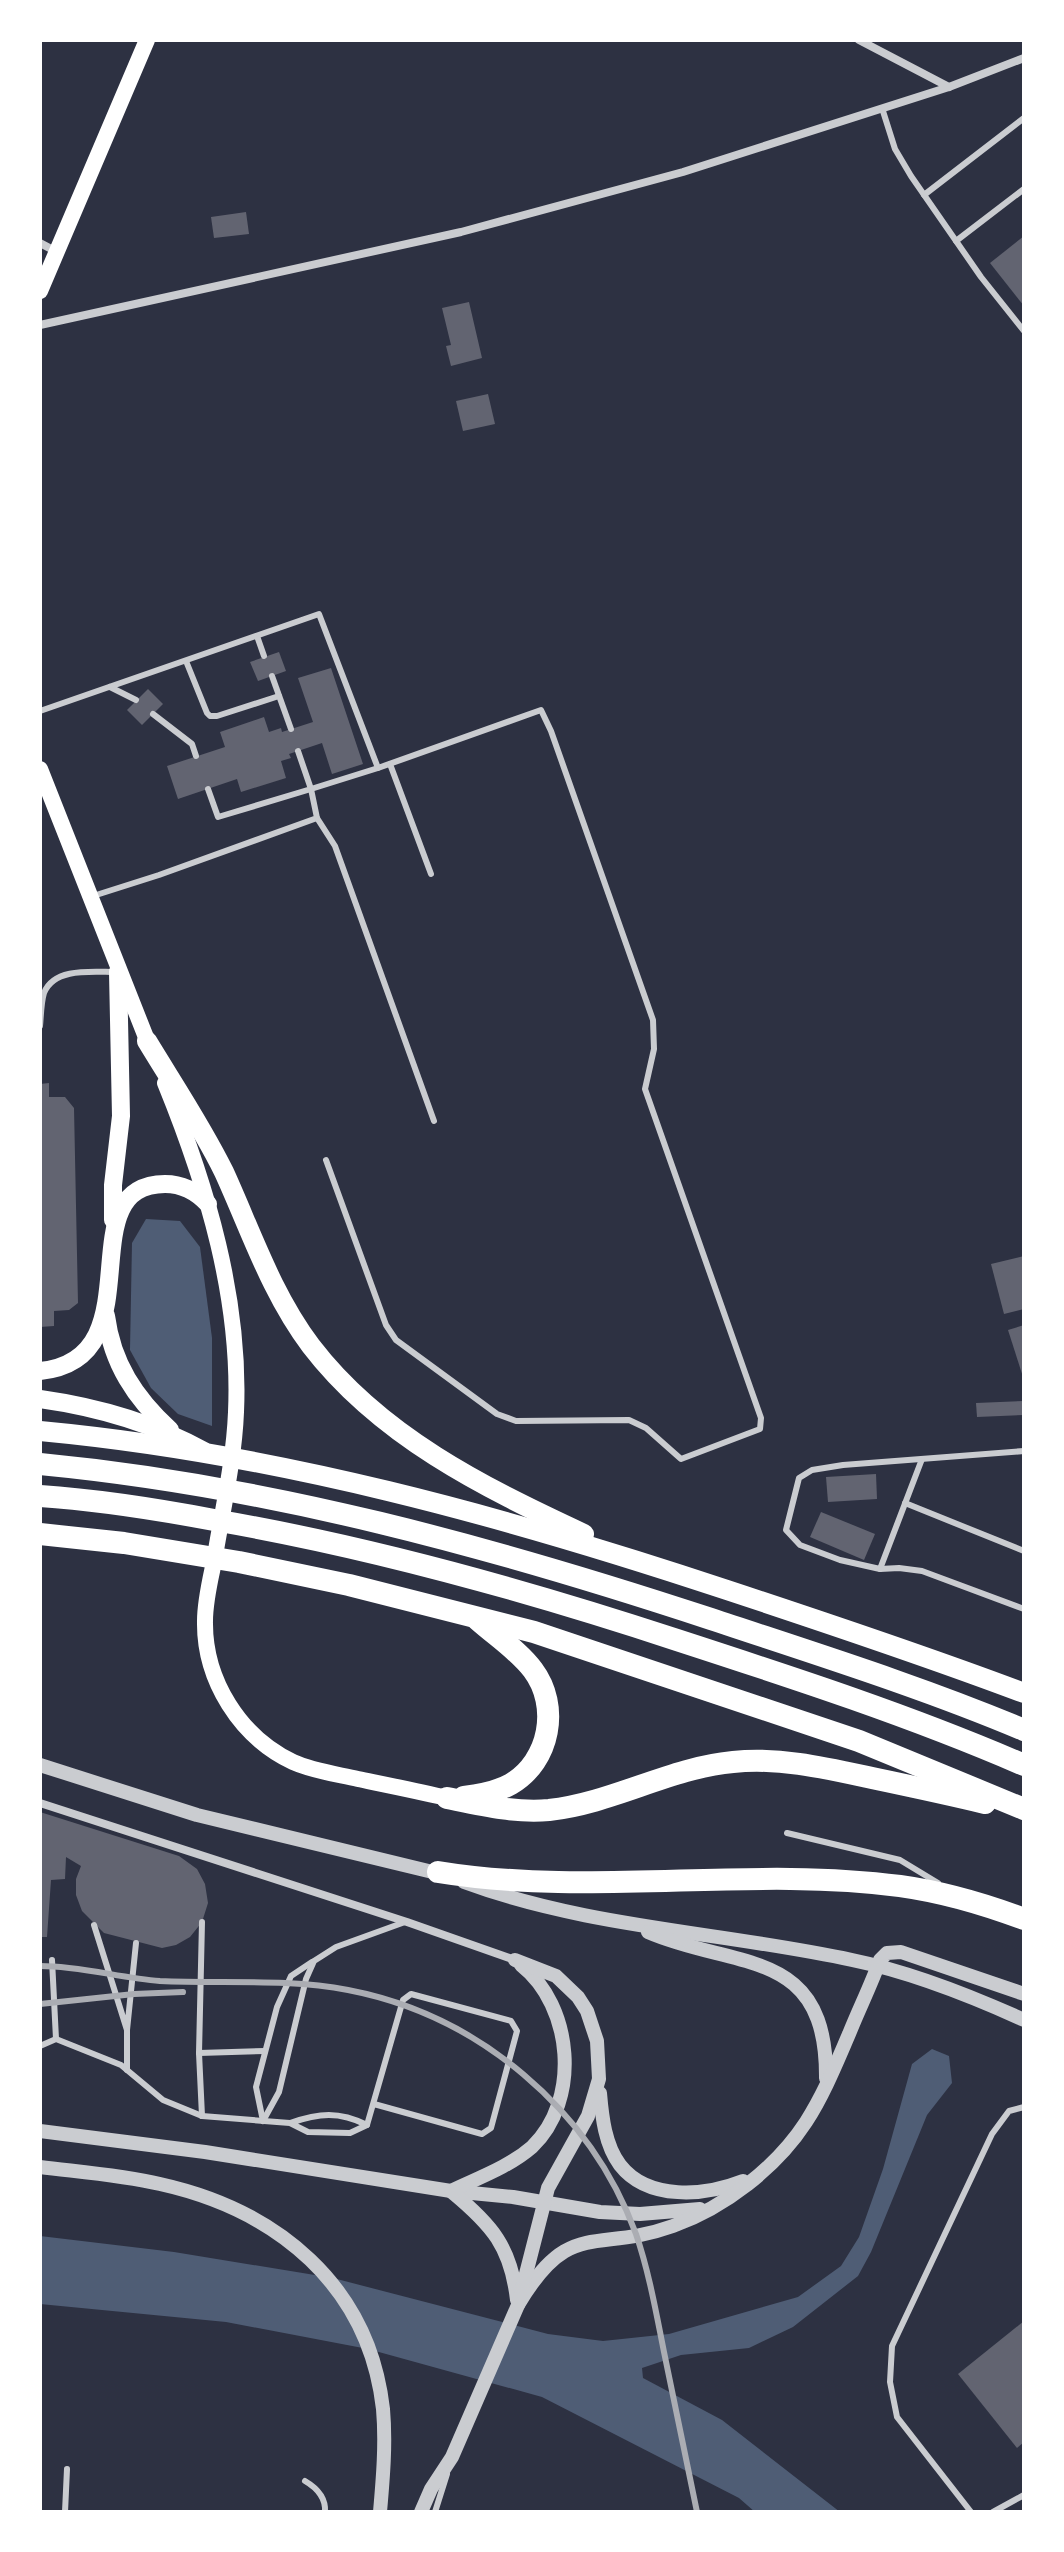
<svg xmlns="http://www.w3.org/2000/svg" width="1064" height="2552" font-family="'Open Sans',sans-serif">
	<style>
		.water { fill: #4f5d75 }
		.building { fill: #626471 }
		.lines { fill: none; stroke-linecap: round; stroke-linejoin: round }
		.service { stroke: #caccd0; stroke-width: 6 }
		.minor { stroke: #caccd0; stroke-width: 8 }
		.tertiary { stroke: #caccd0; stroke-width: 14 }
		.secondary { stroke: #fff; stroke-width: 16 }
		.primary { stroke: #fff; stroke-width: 18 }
		.trunk { stroke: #fff; stroke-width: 20 }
		.motorway { stroke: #fff; stroke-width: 22 }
		.rail { stroke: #abadb3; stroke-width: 6 }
	</style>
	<rect width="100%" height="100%" fill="#2d3142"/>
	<!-- water -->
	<g class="water">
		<path d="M146 1219 180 1221 200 1247 212 1338V1426L178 1414 151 1388 130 1350 132 1243Z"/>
		<path d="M932 2049 949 2056 952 2083 927 2115 871 2252 858 2276 793 2327 749 2348 681 2355 642 2368 643 2378 722 2420 840 2512H755L739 2498 542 2397 368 2349 226 2322 40 2304V2236L174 2252 333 2278 548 2334 603 2341 669 2334 798 2297 841 2266 859 2237 883 2169 912 2064Z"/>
	</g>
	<!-- building -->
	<g class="building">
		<path d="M246 212 249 234 214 238 211 217Z"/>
		<path d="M1024 236V306L990 263Z"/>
		<path d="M469 302 482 358 451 366 446 346 451 345 442 308Z"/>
		<path d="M488 394 495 424 463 431 456 401Z"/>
		<path d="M279 652 286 671 258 681 250 662Z"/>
		<path d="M331 668 363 764 332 774 322 743 289 754 291 758 281 761 286 778 241 792 237 779 178 799 167 766 225 747 220 732 264 717 269 732 281 728 282 732 313 722 298 678Z"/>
		<path d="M148 689 163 704 142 725 127 710Z"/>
		<path d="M49 1083V1097H65L74 1108 78 1303 69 1310 54 1311V1326L40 1327V1084Z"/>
		<path d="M1024 1256V1309L1004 1314 991 1264Z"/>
		<path d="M1024 1325V1377H1023L1008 1330Z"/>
		<path d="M1024 1401V1415L977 1417 976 1403Z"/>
		<path d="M876 1474 877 1499 828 1502 826 1477Z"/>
		<path d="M821 1512 875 1534 864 1560 810 1537Z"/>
		<path d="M40 1812 179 1856 197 1869 205 1884 208 1903 202 1922 190 1937 176 1945 162 1948 104 1933 82 1911 76 1895V1879L81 1866 66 1857 65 1879 51 1880 47 1937H40Z"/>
		<path d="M1024 2321V2442L1017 2448 958 2374Z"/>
	</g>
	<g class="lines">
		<!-- service -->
		<g class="service">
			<path d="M882 108 895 149 911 176 981 277 1024 331"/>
			<path d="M924 195 1024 118"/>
			<path d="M956 241 1024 189"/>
			<path d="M257 636 264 656"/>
			<path d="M186 661 207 713 210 716H217L279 696"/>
			<path d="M272 676 291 729"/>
			<path d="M110 687 136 700"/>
			<path d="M40 711 319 614 378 768 541 710 551 731 653 1020 654 1049 645 1089 761 1418 760 1429 681 1459 646 1428 629 1420 516 1421 497 1414 396 1340 386 1325 326 1160"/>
			<path d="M153 714 192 744 196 756"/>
			<path d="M390 764 431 874"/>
			<path d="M208 789 218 817 311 789 298 751"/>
			<path d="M317 818 335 846 434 1121"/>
			<path d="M93 896 159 875 317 818 311 789 378 768"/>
			<path d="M40 1026C41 1016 41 1003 44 993 54 967 93 972 115 972"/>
			<path d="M1024 1451 843 1465 812 1470 799 1478 786 1530 800 1545 840 1560 880 1569 899 1568 922 1571 1024 1609"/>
			<path d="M905 1503 1024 1551"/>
			<path d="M880 1569 922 1459"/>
			<path d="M787 1833 900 1860 938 1883"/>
			<path d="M202 1922 199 2053 202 2116"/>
			<path d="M94 1925 127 2030 136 1943"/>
			<path d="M52 1960 56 2039"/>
			<path d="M127 2030V2070"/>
			<path d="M40 2046 56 2039 121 2065 163 2100 202 2116 290 2123 308 2132 350 2133 367 2125C339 2111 319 2113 290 2123"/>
			<path d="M199 2053 265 2051"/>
			<path d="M263 2121 279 2092 306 1979 314 1961 336 1947 405 1922"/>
			<path d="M263 2121 256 2087 277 2007 291 1976 312 1962"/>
			<path d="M367 2125 403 2000 411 1994 511 2021 517 2031 491 2128 482 2134 374 2104"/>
			<path d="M305 2481C317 2488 326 2497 325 2512"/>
			<path d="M65 2512 67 2469"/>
			<path d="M435 2512 447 2474"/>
			<path d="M971 2512 897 2417 890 2382 892 2346 992 2134 1009 2111 1024 2107"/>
			<path d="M993 2512 1024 2495"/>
		</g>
		<!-- minor -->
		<g class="minor">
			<path d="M859 40 949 87"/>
			<path d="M40 243 57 252"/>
			<path d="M40 325 461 232 683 172 949 87 1024 58"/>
			<path d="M40 1803 407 1922 515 1960"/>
		</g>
		<!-- tertiary -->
		<g class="tertiary">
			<path d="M40 1765 197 1815 445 1875"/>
			<path d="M464 1882C588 1928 723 1932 852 1960 911 1972 969 1995 1024 2020"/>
			<path d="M648 1932C736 1970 827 1946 826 2078"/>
			<path d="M600 2093C602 2117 605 2145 620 2165 648 2201 705 2196 743 2181"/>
			<path d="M40 2131 205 2152 451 2191 513 2197 600 2212 640 2214 700 2209"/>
			<path d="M40 2167C80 2172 121 2175 160 2184 277 2210 369 2285 383 2409 386 2443 383 2478 380 2512"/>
			<path d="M451 2191C478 2178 509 2167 532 2147 581 2100 573 2006 521 1965"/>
			<path d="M452 2192C492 2225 511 2247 517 2300"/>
			<path d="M518 2305C570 2217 595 2254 673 2226 725 2207 776 2168 806 2122 824 2094 836 2064 849 2034 859 2009 871 1985 880 1960L887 1953 901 1952 1024 1994"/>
			<path d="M421 2512 431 2489 452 2457 518 2305 548 2188 588 2116 599 2079 597 2041 587 2011 578 1997 556 1976 515 1960"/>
		</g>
		<!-- secondary -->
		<g class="secondary">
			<path d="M40 291 147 40"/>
			<path d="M40 769 151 1050"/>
			<path d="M165 1083C207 1186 241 1299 236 1412 234 1462 222 1512 214 1562 210 1581 205 1601 205 1621 204 1680 240 1737 293 1762 313 1771 336 1774 358 1779 387 1785 417 1791 447 1798"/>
		</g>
		<!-- primary -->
		<g class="primary">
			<path d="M113 1220V1185L121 1116 118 972"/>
			<path d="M106 1316C112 1363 135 1398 170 1430"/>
			<path d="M40 1371C159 1359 65 1185 165 1184 183 1184 196 1191 208 1204"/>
			<path d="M40 1399C97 1407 153 1423 204 1451"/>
		</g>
		<!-- trunk -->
		<g class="trunk">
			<path d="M147 1041C173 1084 202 1127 224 1172 251 1231 271 1293 311 1346 380 1436 483 1487 584 1534"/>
			<path d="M40 1431C275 1453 504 1516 727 1590 827 1623 926 1656 1024 1693"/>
		</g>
		<!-- motorway -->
		<g class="motorway">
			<path d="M40 1464C270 1486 492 1547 711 1619 816 1654 922 1687 1024 1730"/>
			<path d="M40 1496C99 1500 156 1509 214 1520 372 1547 525 1590 677 1640 794 1678 911 1716 1024 1765"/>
			<path d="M40 1534 124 1543 239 1562 349 1585 534 1632 859 1741 1024 1809"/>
			<path d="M464 1797C480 1795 497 1792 511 1784 550 1761 560 1706 533 1670 519 1651 496 1636 478 1620"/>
			<path d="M447 1798C481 1805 514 1813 549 1810 613 1803 669 1768 733 1762 780 1757 826 1768 872 1778 910 1786 948 1794 985 1803"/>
			<path d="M438 1872C590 1897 748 1866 900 1886 943 1892 984 1904 1024 1919"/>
		</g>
		<!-- rail -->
		<g class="rail">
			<path d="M40 1966C81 1966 120 1978 160 1981 222 1984 286 1978 348 1990 478 2015 590 2109 636 2234 649 2272 656 2312 664 2352 675 2405 686 2459 697 2512"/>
			<path d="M40 2004 134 1994 183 1992"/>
		</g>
	</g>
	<!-- border -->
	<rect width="1064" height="2552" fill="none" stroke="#ffffff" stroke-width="84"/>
</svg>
